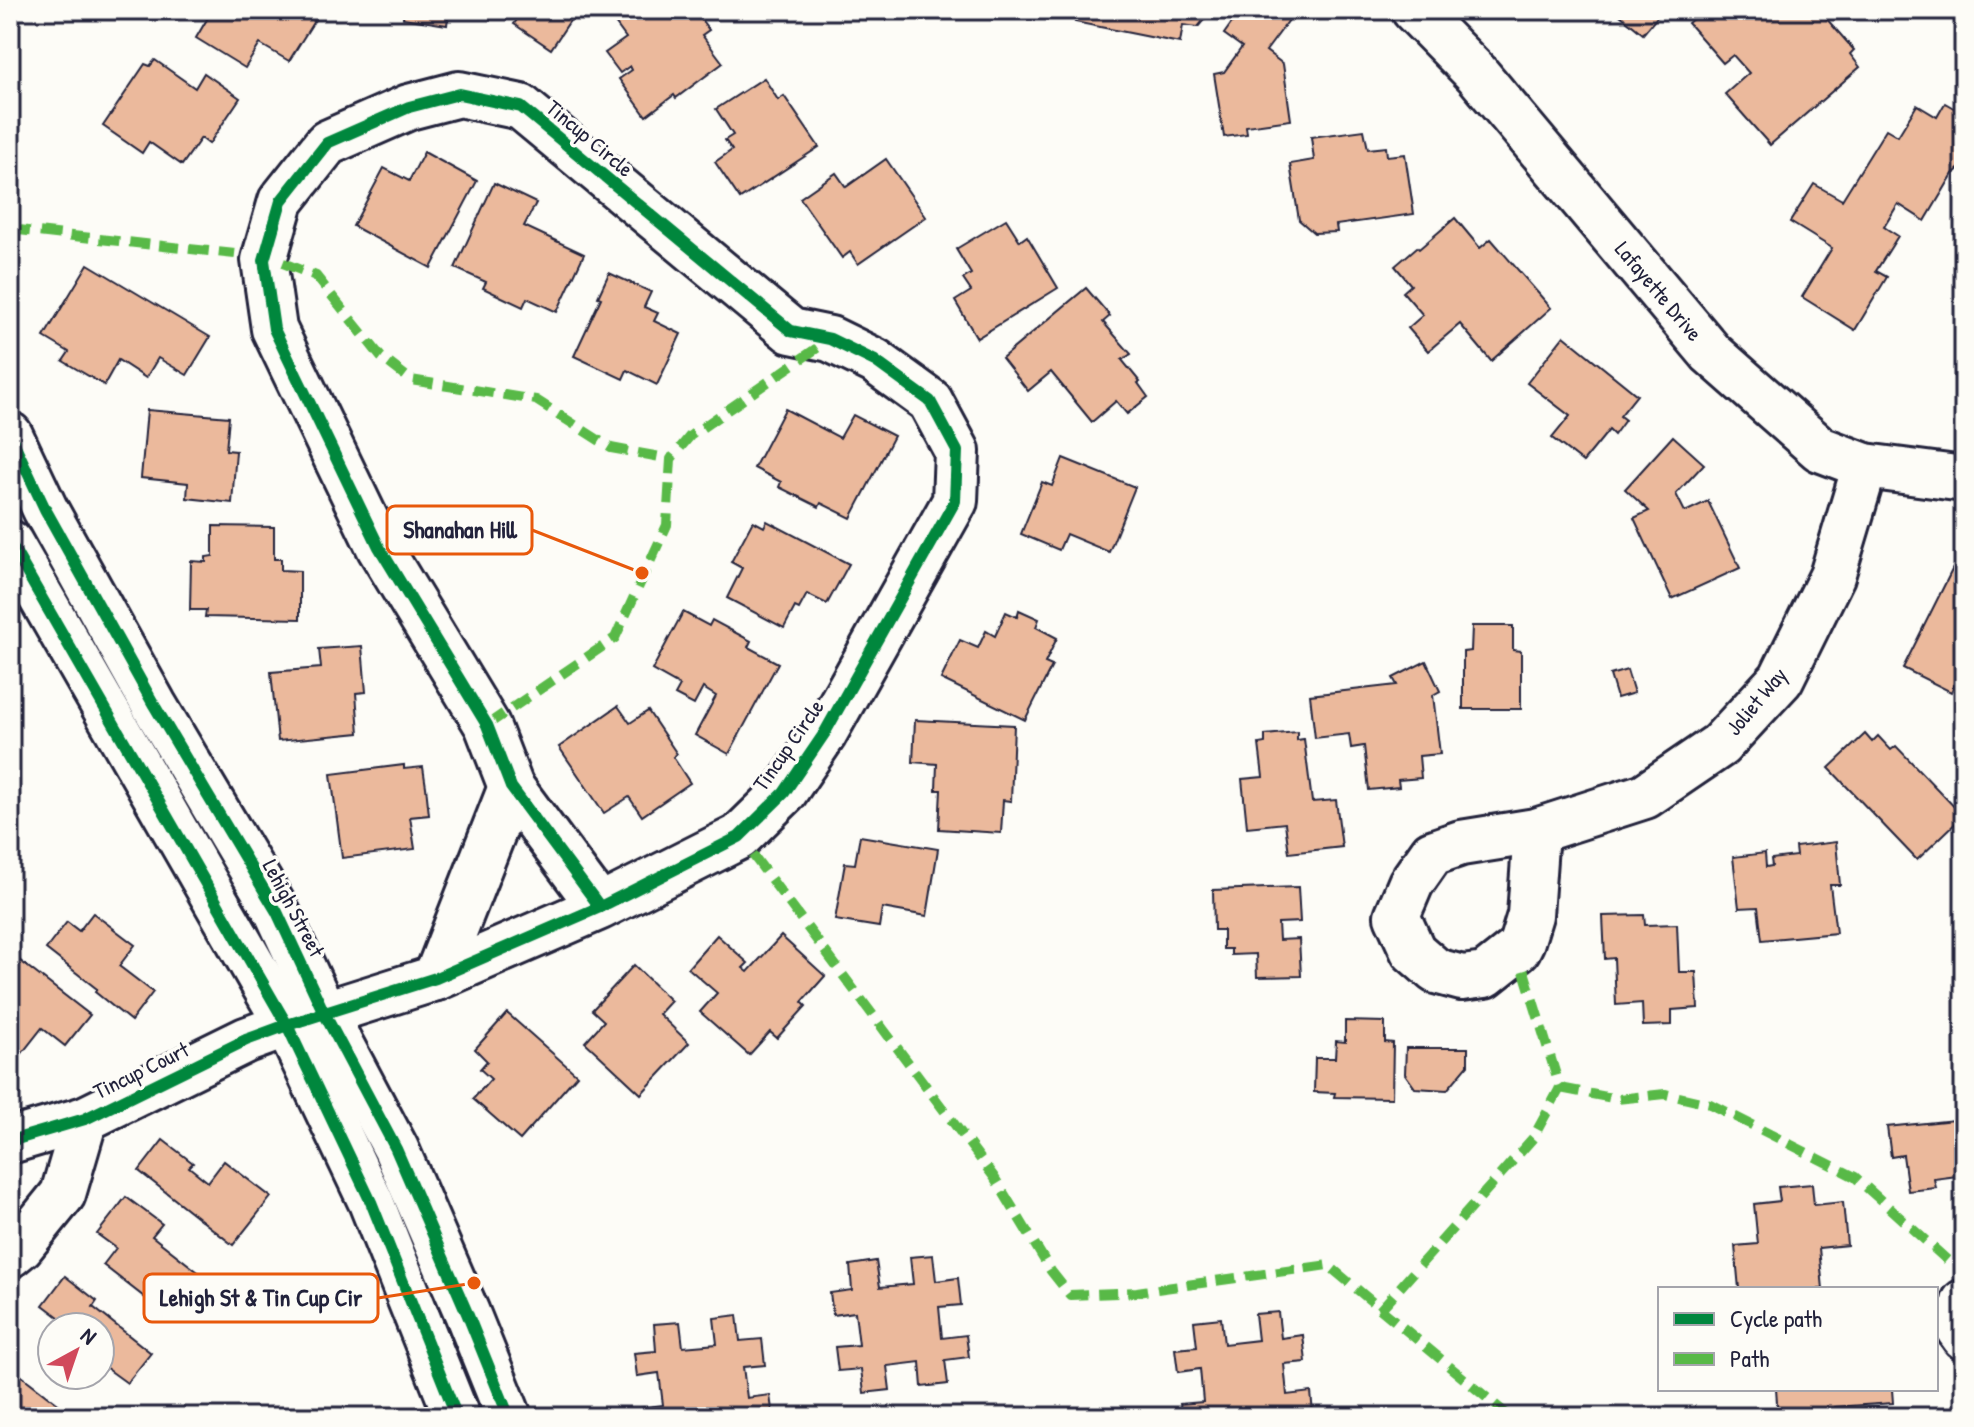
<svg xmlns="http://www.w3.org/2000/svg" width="1974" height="1427" font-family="'Patrick Hand',sans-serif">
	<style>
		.building { fill: #ebb99c; stroke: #22223b; stroke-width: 2 }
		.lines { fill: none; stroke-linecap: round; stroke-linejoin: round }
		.minor-casing { stroke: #22223b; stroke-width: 50 }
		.minor { stroke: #fdfcf7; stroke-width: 44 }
		.quiet { stroke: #58b947; stroke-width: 10; stroke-dasharray: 20 10; stroke-linecap: butt }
		.cycleway-casing { stroke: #fdfcf7; stroke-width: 17 }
		.cycleway { stroke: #00873e; stroke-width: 12 }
		.labels { text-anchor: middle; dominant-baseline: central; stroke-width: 7; stroke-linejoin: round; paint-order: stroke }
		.street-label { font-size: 22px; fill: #22223b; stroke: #fdfcf7 }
		.leader { fill: none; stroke: #e8590c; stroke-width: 3 }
		.callout-dot { fill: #e8590c; stroke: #fdfcf7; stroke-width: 3 }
		.callout { fill: #fdfcf7; stroke: #e8590c; stroke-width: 3 }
		.callout-label { font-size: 24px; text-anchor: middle; font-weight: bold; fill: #22223b }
	</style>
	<rect width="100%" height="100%" fill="#fdfcf7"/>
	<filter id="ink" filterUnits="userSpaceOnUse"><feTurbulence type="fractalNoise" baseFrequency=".0125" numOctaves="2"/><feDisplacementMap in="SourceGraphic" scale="16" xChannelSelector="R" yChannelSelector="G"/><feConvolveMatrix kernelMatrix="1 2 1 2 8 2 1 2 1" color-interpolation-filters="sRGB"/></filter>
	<g filter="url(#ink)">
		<!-- building -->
		<g class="building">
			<path d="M203 10H314L319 13 289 61 260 44 245 68 196 38 210 14Z"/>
			<path d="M404 10H449L447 25 403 18Z"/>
			<path d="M513 10H577L551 49 514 24 520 15Z"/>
			<path d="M609 10H694L709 30 702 35 723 63 676 98 674 95 646 116 619 79 632 70 630 66 620 73 605 53 626 38 607 12Z"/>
			<path d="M1078 10H1209L1208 15 1198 27 1183 25 1180 43 1075 22Z"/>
			<path d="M1241 10H1274L1289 20 1266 51 1283 64 1291 120 1246 126 1247 134 1224 137 1214 74 1224 72 1242 47 1224 34Z"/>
			<path d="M1614 10H1663L1643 34Z"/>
			<path d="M1703 10H1819L1854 50 1850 54 1860 67 1770 145 1725 94 1749 73 1733 55 1723 63 1688 23Z"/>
			<path d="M155 60 195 88 204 73 240 98 209 144 201 138 182 165 149 142 142 153 103 126 145 64 150 66Z"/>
			<path d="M764 78 778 100 784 96 819 147 740 199 715 162 732 150 725 140 733 135 716 109Z"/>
			<path d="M1945 103 1964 114V164L1953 174 1925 221 1898 204 1884 227 1898 236 1876 271 1887 277 1855 330 1802 297 1832 248 1790 222 1814 184 1842 200 1886 129 1898 136 1917 105 1937 117Z"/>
			<path d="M1364 130 1368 149 1386 147 1387 156 1405 154 1414 214 1336 225 1337 232 1314 233 1299 220 1290 164 1314 160 1311 137Z"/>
			<path d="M424 152 477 181 431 268 353 226 384 168 409 181Z"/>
			<path d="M886 159 926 217 858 264 850 252 842 258 800 198 836 173 846 187Z"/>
			<path d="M494 183 536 203 524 226 584 254 557 312 527 298 523 307 483 288 486 282 455 268Z"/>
			<path d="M1455 218 1480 248 1491 239 1551 308 1491 361 1460 324 1428 351 1408 328 1423 315 1403 292 1411 285 1395 266 1417 247 1419 249Z"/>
			<path d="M1006 219 1020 241 1027 236 1058 288 977 338 955 301 971 291 963 279 971 274 956 249Z"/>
			<path d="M88 264 210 337 187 375 158 358 146 378 118 360 104 385 63 361 69 352 44 337Z"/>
			<path d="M609 273 651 292 644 307 658 313 654 321 681 334 657 385 627 370 623 379 574 356 601 298 598 297Z"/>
			<path d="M1086 288 1110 316 1103 322 1131 354 1122 360 1140 382 1138 383 1148 397 1127 414 1116 401 1092 422 1051 372 1028 391 1002 358Z"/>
			<path d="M1564 336 1637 395 1620 416 1625 420 1614 435 1609 430 1583 462 1552 438 1570 416 1527 383Z"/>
			<path d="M785 409 840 438 853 415 894 436 851 518 821 503 819 507 779 487 781 482 754 468Z"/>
			<path d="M147 410 229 417 226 450 236 451 232 503 187 498 188 483 141 478Z"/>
			<path d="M1673 436 1704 464 1676 494 1685 512 1708 501 1740 568 1672 599 1634 518 1649 511 1625 489Z"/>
			<path d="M1063 458 1135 487 1109 552 1066 534 1059 550 1021 534 1042 482 1052 486Z"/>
			<path d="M753 521 764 527 767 521 849 564 827 604 807 594 799 609 795 607 784 628 727 598 742 568 731 562Z"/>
			<path d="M213 526 274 527V559H281V570L300 571V619L205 617 206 610H190L191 561 206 562V557L213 556Z"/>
			<path d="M1955 564 1964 569V666L1951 692 1903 668Z"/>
			<path d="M1019 610 1039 619 1036 627 1057 638 1045 663 1052 666 1025 720 941 679 960 640 978 648 986 631 995 636 1006 612 1017 617Z"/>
			<path d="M683 612 709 626 712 620 751 641 748 647 778 663 729 754 695 735 716 696 703 688 694 705 675 695 680 686 652 670Z"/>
			<path d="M1472 626H1513V650L1521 651V709H1463V652L1471 651Z"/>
			<path d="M362 646 366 692 356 693 359 733 278 741 271 672 321 668 319 649Z"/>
			<path d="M1426 661 1440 691 1433 695 1440 754 1419 756 1421 778 1398 780 1399 787 1369 790 1364 746 1351 748 1349 734 1315 738 1310 695 1397 685 1393 678Z"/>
			<path d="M1627 670 1634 693 1617 698 1610 675Z"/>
			<path d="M618 706 630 723 648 711 677 754 673 757 690 783 642 816 629 797 604 813 559 747Z"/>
			<path d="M915 720 1014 725 1011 801 1003 800 1001 833 939 829 941 790H936L937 764 913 762Z"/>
			<path d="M1297 732V740L1304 739 1312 802 1336 800 1342 847 1289 853 1285 823 1247 827 1242 779 1263 777 1259 744 1265 743V735Z"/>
			<path d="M1865 734 1872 742 1878 736 1891 750 1896 746 1963 816 1917 860 1829 768Z"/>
			<path d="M404 765V769L423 767 426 787 429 815 410 817 415 849 342 858 331 774Z"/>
			<path d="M860 836 938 849 927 916 882 908 879 927 835 920 845 863 855 864Z"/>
			<path d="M1836 842 1840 885H1830L1836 933 1762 940 1758 907 1739 908 1733 857 1765 853 1766 867 1772 866 1771 859 1796 856 1795 847Z"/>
			<path d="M1298 887 1300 922 1278 923 1279 940 1299 939 1301 976 1257 977 1256 954 1231 955V949H1223V930H1214L1213 890Z"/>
			<path d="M93 913 135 945 119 966 153 992 131 1021 95 992 97 989 46 949 67 922 79 931Z"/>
			<path d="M1644 915 1645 925 1677 924 1679 972H1696L1698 1008 1672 1010V1025L1643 1026 1642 1003 1616 1005 1614 958 1605 959 1603 916Z"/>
			<path d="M717 935 748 963 743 968 748 972 781 936 825 976 802 1002 806 1006 777 1038 770 1032 749 1055 700 1012 717 993 688 968Z"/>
			<path d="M10 953 90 1015 65 1046 42 1028 19 1057 10 1050Z"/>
			<path d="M634 965 671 1001 659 1014 689 1043 641 1094 585 1042 604 1021 592 1010Z"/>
			<path d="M507 1013 577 1075 520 1140 473 1099 491 1079 480 1069 487 1061 475 1049Z"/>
			<path d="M1345 1021 1385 1022V1042L1393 1043 1392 1098 1334 1097 1335 1093 1314 1092 1315 1058H1335L1336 1041 1345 1042Z"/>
			<path d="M1406 1048H1468V1065L1447 1090 1415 1088 1405 1074Z"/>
			<path d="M1964 1119V1175L1934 1179 1936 1188 1908 1191 1903 1155 1891 1157 1887 1127Z"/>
			<path d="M163 1140 193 1163 189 1167 208 1182 224 1161 271 1197 233 1245 139 1171Z"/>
			<path d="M1812 1184 1814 1205 1843 1202 1847 1245 1819 1248 1823 1289H1739L1735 1246 1758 1244 1754 1204 1780 1201 1778 1187Z"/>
			<path d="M126 1197 162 1224 152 1236 198 1272 166 1314 103 1265 116 1248 97 1234Z"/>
			<path d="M933 1255 936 1281 958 1278 961 1305 939 1307 942 1338 966 1335 969 1357 945 1360 948 1384 922 1387 920 1362 887 1366 890 1390 864 1393 861 1369 838 1371 835 1347 859 1345 855 1312 833 1315 830 1293 852 1290 850 1265 876 1261 880 1287 913 1284 910 1257Z"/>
			<path d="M65 1276 97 1301 93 1307 151 1353 127 1383 105 1367 100 1373V1327H72L43 1305Z"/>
			<path d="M1278 1312 1281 1338 1303 1335 1306 1362 1284 1364 1287 1395 1311 1392 1313 1414 1290 1417H1182L1180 1404 1203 1402 1200 1369 1178 1372 1175 1349 1197 1347 1194 1321 1221 1318 1224 1344 1258 1340 1255 1314Z"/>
			<path d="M737 1315 740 1341 762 1339 765 1365 743 1367 747 1398 770 1395 773 1417H641L639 1408 663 1405 659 1373 637 1376 634 1353 656 1351 654 1324 680 1322 683 1347 717 1344 714 1318Z"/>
			<path d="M10 1367 62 1407 54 1417H10Z"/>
			<path d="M1776 1389H1892L1893 1403 1835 1407 1836 1413 1778 1417Z"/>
		</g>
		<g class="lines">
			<!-- minor casing -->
			<g class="minor-casing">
				<g id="minor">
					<path d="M1414 10 1477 74 1711 353 1820 449 1865 466 1964 479"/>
					<path d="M10 435 45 509 154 705 277 912 324 1013 396 1149 467 1313 509 1417"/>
					<path d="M10 543 287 1025 371 1202 457 1417"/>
					<path d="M1536 831 1645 796 1720 745 1781 679 1832 576 1865 466"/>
					<path d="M1536 831 1530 915 1522 941 1518 949 1485 975 1462 978 1436 971 1413 951 1397 916 1411 883 1432 853 1461 843Z"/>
					<path d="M436 978 511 787"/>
					<path d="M10 1141 85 1119 246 1040 287 1025 436 978 600 907 739 837 784 793 824 734 955 501 957 451 930 401 875 361 830 339 791 331 521 107 459 94 409 107 327 143 281 201 264 260 274 329 379 547 487 725 511 787 600 907"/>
					<path d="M10 1255 21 1246 63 1194 85 1119"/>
					<path d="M1964 1302 1959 1330 1964 1337"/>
				</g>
			</g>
			<!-- minor -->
			<use href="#minor" class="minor"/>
			<!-- quiet -->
			<g class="quiet">
				<path d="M10 229 235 254"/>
				<path d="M283 263 316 276 381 357 411 380 536 400 611 448 671 459"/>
				<path d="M487 725 615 638 667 525 671 459 690 436 830 339"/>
				<path d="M753 855 994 1177 1051 1271 1070 1295 1137 1292 1328 1265 1510 1417"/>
				<path d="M1560 1088 1618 1099 1665 1094 1710 1104 1855 1177 1947 1260"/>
				<path d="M1380 1310 1533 1138 1560 1088 1523 968"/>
			</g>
			<!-- cycleway casing -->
			<g class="cycleway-casing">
				<g id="cycleway">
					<path d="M10 435 45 509 154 705 277 912 324 1013 396 1149 467 1313 509 1417"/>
					<path d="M10 543 287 1025 371 1202 457 1417"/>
					<path d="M10 1141 85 1119 246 1040 287 1025 436 978 600 907 739 837 784 793 824 734 955 501 957 451 930 401 875 361 830 339 791 331 521 107 459 94 409 107 327 143 281 201 264 260 274 329 379 547 487 725 511 787 600 907"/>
				</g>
			</g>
			<!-- cycleway -->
			<use href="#cycleway" class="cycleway"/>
		</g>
	</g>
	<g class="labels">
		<!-- street labels -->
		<g class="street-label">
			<text transform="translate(590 138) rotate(40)">Tincup Circle</text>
			<text transform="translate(1659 291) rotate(50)">Lafayette Drive</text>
			<text transform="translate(1756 701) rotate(-50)">Joliet Way</text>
			<text transform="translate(788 745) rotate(-55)">Tincup Circle</text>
			<text transform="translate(294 908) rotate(62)">Lehigh Street</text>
			<text transform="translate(141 1070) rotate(-26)">Tincup Court</text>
		</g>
	</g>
	<!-- callouts -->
	<path class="leader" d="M642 573L532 530M474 1283L378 1298"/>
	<g class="callout-dot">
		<circle cx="642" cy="573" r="8"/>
		<circle cx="474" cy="1283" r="8"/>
	</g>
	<g class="callout">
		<rect x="387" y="506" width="145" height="48" rx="8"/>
		<rect x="144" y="1274" width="234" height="48" rx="8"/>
	</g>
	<g class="callout-label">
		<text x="460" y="538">Shanahan Hill</text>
		<text x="261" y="1306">Lehigh St &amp; Tin Cup Cir</text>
	</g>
	<!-- margin -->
	<rect width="1974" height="1427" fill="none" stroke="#fdfcf7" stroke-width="40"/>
	<rect x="20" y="20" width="1934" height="1387" fill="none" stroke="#22223b" stroke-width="3" filter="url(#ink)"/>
	<!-- legend -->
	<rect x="1658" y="1287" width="280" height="104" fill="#fdfcf7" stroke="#a5a5ac" stroke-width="2"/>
	<rect x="1674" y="1313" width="40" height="12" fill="#00873e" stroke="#a5a5ac" stroke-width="2"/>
	<text x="1730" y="1327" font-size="24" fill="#22223b">Cycle path</text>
	<rect x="1674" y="1353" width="40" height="12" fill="#58b947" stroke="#a5a5ac" stroke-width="2"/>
	<text x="1730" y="1367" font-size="24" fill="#22223b">Path</text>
	<!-- north arrow -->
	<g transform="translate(76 1351) rotate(40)"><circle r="38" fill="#fdfcf7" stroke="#a5a5ac" stroke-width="2"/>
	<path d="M0-6L14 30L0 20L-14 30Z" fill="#d1495b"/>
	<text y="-12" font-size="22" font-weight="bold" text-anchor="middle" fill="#22223b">N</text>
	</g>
</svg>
